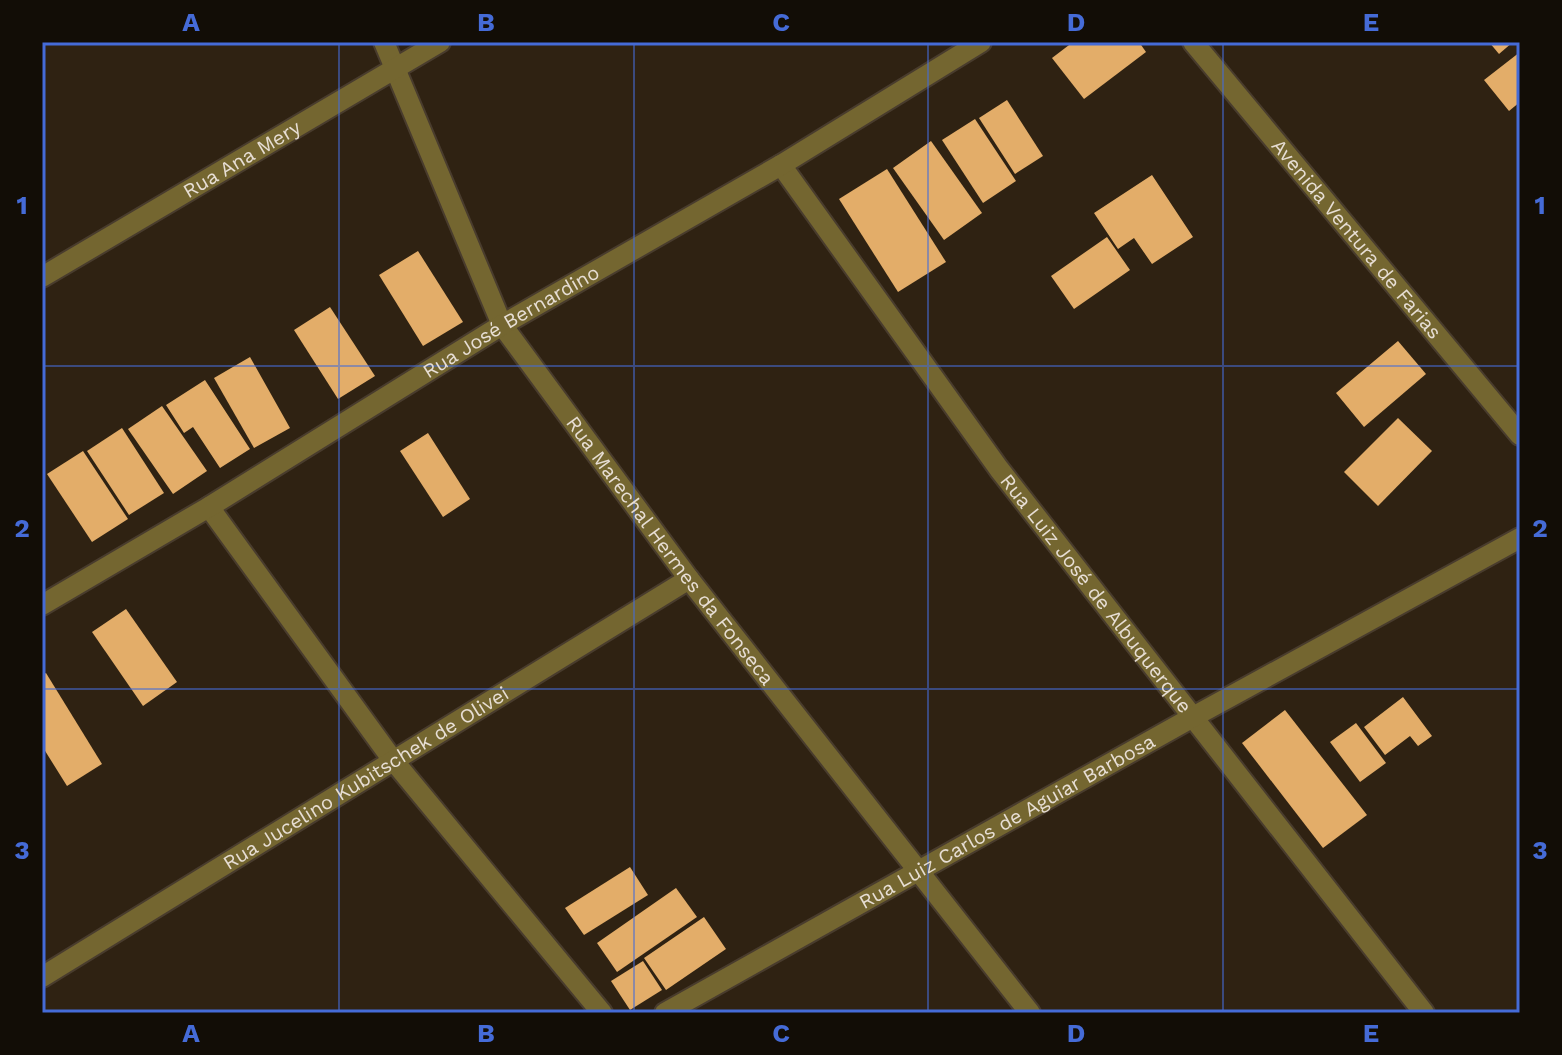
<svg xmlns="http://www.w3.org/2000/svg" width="1562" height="1055" font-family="'Work Sans',sans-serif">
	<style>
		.building { fill: #e3ad69 }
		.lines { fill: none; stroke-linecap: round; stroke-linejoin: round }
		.minor-casing { stroke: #493c2d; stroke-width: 24 }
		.tertiary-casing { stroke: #493c2d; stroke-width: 24 }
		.minor { stroke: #746630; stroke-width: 20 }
		.tertiary { stroke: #746630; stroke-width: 20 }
		.grid { fill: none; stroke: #456bd7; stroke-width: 2; stroke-opacity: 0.55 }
		.labels { text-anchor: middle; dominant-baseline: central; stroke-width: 8; stroke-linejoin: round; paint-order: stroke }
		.street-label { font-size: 20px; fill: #e7ded4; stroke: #120d06 }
		.neatline { fill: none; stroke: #456bd7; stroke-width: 3 }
		.grid-label { font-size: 26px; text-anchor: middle; font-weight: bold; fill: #456bd7 }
	</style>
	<rect width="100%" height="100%" fill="#2f2212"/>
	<!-- building -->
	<g class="building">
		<path d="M1073 42H1139L1146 52 1084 99 1052 58Z"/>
		<path d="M1489 42H1513L1499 54Z"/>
		<path d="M1520 52V102L1509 111 1484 80Z"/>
		<path d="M1007 100 1043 156 1015 174 979 118Z"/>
		<path d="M975 119 1016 181 983 203 942 140Z"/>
		<path d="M931 141 982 213 944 240 893 168Z"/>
		<path d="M887 169 946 262 898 292 839 199Z"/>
		<path d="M1152 175 1193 237 1152 264 1134 238 1118 249 1094 213Z"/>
		<path d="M1107 237 1130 270 1074 309 1051 276Z"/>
		<path d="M418 251 463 322 423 346 379 275Z"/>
		<path d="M330 307 375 376 338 399 294 330Z"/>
		<path d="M1398 341 1426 374 1364 427 1336 393Z"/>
		<path d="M250 357 290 428 254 448 214 378Z"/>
		<path d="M205 380 250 449 220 468 193 427 184 433 166 405Z"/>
		<path d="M162 406 207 471 173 494 128 429Z"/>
		<path d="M1398 418 1432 451 1378 506 1344 472Z"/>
		<path d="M122 428 164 493 129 515 87 451Z"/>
		<path d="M428 433 470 499 443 517 400 451Z"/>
		<path d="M83 451 128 519 92 542 47 474Z"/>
		<path d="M126 609 177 682 143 706 92 632Z"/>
		<path d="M46 673 102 764 67 786 42 746V675Z"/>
		<path d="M1403 697 1432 736 1418 746 1410 736 1385 755 1364 727Z"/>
		<path d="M1285 710 1367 815 1323 848 1242 743Z"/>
		<path d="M1356 723 1386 763 1360 782 1330 742Z"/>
		<path d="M630 867 648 895 584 935 565 908Z"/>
		<path d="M676 888 697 917 617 972 597 943Z"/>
		<path d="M704 917 726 949 666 990 644 958Z"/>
		<path d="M643 961 662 990 630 1010 611 981Z"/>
	</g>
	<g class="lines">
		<!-- minor casing -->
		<g class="minor-casing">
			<g id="minor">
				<path id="s1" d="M384 42 502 325 689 579 1030 1013"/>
				<path id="s2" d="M781 165 999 469 1424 1013"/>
				<path id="s3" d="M42 277 440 42"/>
				<path d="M209 507 392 759 602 1013"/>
				<path id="s4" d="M42 605 209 507 502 325 781 165 981 42"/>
				<path id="s5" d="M42 977 689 579"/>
				<path id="s6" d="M665 1013 1193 717 1520 538"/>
			</g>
		</g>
		<!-- tertiary casing -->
		<g class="tertiary-casing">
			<g id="tertiary">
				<path id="s7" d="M1193 42 1520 435"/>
			</g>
		</g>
		<!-- minor -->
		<use href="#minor" class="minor"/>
		<!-- tertiary -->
		<use href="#tertiary" class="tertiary"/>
	</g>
	<!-- grid -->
	<path class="grid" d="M339 42V1013M634 42V1013M928 42V1013M1223 42V1013M42 366H1520M42 689H1520"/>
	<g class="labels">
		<!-- street labels -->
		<g class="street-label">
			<text stroke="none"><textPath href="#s3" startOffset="232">Rua Ana Mery</textPath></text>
			<text stroke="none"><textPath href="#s7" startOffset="256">Avenida Ventura de Farias</textPath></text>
			<text stroke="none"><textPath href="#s4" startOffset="548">Rua José Bernardino</textPath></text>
			<text stroke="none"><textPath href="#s1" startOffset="588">Rua Marechal Hermes da Fonseca</textPath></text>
			<text stroke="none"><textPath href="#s2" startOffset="532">Rua Luiz José de Albuquerque</textPath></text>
			<text stroke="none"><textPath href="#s5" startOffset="380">Rua Jucelino Kubitschek de Olivei</textPath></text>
			<text stroke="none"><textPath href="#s6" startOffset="392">Rua Luiz Carlos de Aguiar Barbosa</textPath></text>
		</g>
	</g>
	<!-- border -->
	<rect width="1562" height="1055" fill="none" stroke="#120d06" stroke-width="88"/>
	<rect x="44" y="44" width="1474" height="967" class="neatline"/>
	<g class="grid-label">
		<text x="191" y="31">A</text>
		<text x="486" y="31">B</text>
		<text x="781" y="31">C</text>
		<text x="1076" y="31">D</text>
		<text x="1371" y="31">E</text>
		<text x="22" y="214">1</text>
		<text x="1540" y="214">1</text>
		<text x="22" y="537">2</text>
		<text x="1540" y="537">2</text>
		<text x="22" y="859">3</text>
		<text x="1540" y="859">3</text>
		<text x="191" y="1042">A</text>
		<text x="486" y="1042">B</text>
		<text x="781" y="1042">C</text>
		<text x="1076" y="1042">D</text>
		<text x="1371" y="1042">E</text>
	</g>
</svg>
